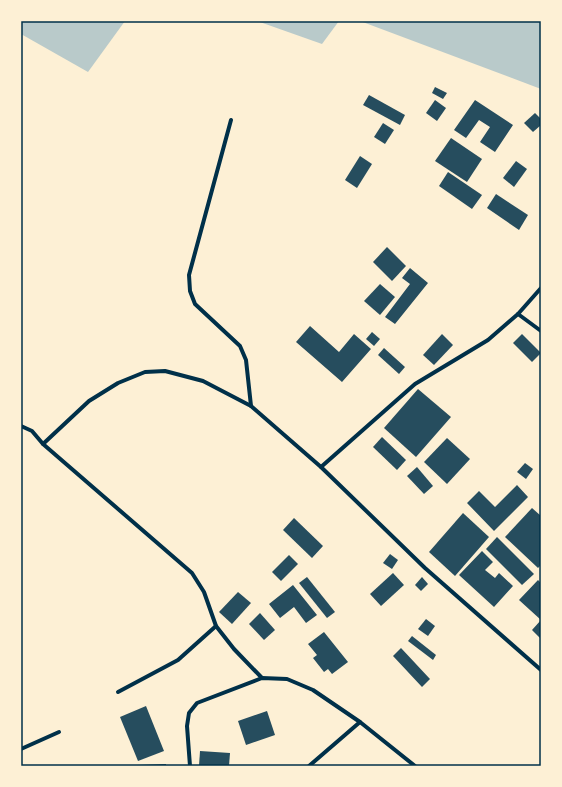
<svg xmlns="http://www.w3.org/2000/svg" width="562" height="787" font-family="Ubuntu,sans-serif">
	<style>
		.green { fill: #b9caca }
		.building { fill: #264d5e }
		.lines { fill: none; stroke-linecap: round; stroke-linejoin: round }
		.minor { stroke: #003049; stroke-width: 4 }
		.neatline { fill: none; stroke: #003049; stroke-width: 1.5 }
	</style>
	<rect width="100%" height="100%" fill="#fdf0d5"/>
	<!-- green -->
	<g class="green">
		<path d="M21 21H125L88 72 21 34Z"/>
		<path d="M257 21H339L322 44Z"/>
		<path d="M360 21H541V89Z"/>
	</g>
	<!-- building -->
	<g class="building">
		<path d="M435 87 447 93 443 99 432 93Z"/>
		<path d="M369 95 405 115 400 125 363 105Z"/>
		<path d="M435 100 446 108 437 121 426 113Z"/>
		<path d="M475 100 513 125 495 152 480 142 490 127 479 120 466 138 454 130Z"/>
		<path d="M535 113 541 119V125L533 132 524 123Z"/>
		<path d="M383 123 394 130 385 144 374 137Z"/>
		<path d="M451 138 482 159 467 182 435 161Z"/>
		<path d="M360 156 372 164 357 188 345 180Z"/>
		<path d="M516 161 527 169 514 187 503 178Z"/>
		<path d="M448 172 482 195 472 209 439 186Z"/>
		<path d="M496 194 528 215 519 230 487 208Z"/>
		<path d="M387 247 406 266 392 281 373 262Z"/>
		<path d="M410 268 428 283 395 324 385 317 410 284 402 278Z"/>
		<path d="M380 284 395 297 380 315 364 301Z"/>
		<path d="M310 326 339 352 354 334 371 349 342 382 296 342Z"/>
		<path d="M372 332 380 339 374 346 366 339Z"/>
		<path d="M442 334 453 345 434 365 423 355Z"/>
		<path d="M522 334 541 353 532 362 513 343Z"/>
		<path d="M384 348 405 367 399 374 378 355Z"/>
		<path d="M418 389 451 417 416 457 384 428Z"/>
		<path d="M382 437 406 460 397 470 373 447Z"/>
		<path d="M447 438 470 459 447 484 424 462Z"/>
		<path d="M525 463 533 469 526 479 517 472Z"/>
		<path d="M417 467 433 486 424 494 407 476Z"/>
		<path d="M517 485 528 497 494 531 467 503 479 491 495 507Z"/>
		<path d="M532 508 541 516V565L538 568 505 537Z"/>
		<path d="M463 513 489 537 455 576 429 552Z"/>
		<path d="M294 518 323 546 312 558 283 530Z"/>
		<path d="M497 537 534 574 522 585 486 549Z"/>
		<path d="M482 551 493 562 485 570 495 578 499 573 513 586 494 607 459 575Z"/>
		<path d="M390 554 398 560 392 569 383 563Z"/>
		<path d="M289 555 298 564 281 581 272 572Z"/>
		<path d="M393 573 404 585 381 606 370 594Z"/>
		<path d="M307 577 335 612 327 618 299 583Z"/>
		<path d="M422 577 428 584 421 591 415 585Z"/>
		<path d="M538 580 541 583V639L532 630 541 620 519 600Z"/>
		<path d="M293 585 317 615 306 623 294 607 280 618 269 604Z"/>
		<path d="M238 592 251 603 232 624 219 612Z"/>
		<path d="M260 613 275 630 264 640 249 624Z"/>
		<path d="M426 619 435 626 428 636 418 629Z"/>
		<path d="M324 632 348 662 332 674 328 669 324 672 313 658 317 655 308 644Z"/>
		<path d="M412 636 436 655 433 660 408 641Z"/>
		<path d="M401 648 430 679 422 687 393 656Z"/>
		<path d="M146 706 164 751 138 761 120 717Z"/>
		<path d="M267 711 275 735 246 745 238 721Z"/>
		<path d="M200 751 230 753 229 766H199Z"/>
		<path d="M166 764V766H137V765Z"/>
	</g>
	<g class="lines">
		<!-- minor -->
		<g class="minor">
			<path d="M231 120 189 275 190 291 195 304 240 346 246 360 251 406"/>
			<path d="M518 314 541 331"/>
			<path d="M21 426 32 431 43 444 192 573 204 592 216 626 234 649 262 678"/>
			<path d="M43 444 89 401 118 383 145 372 165 371 203 381 251 406 321 467 425 568 541 670"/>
			<path d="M321 467 415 384 488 340 518 314 541 288"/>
			<path d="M118 692 178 660 216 626"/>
			<path d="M21 749 59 732"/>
			<path d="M190 766 187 726 189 713 197 703 262 678 287 679 313 690 360 722 415 766"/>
			<path d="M309 766 360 722"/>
		</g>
	</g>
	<!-- border -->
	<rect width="562" height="787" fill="none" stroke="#fdf0d5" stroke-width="44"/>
	<rect x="22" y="22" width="518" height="743" class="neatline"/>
</svg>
